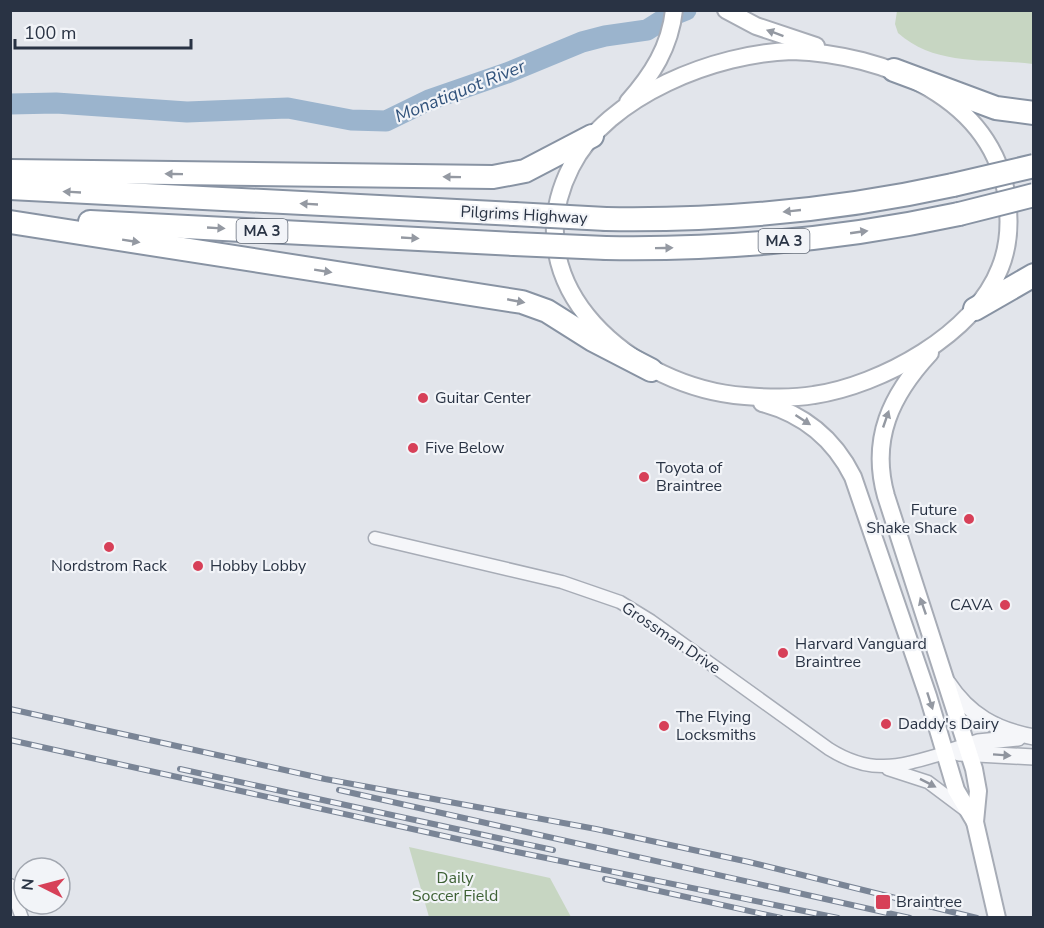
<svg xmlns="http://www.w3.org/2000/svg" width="1044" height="928" font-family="'Nunito Sans',sans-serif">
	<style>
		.green { fill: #c7d6c2 }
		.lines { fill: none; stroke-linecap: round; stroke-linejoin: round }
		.river { stroke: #9bb4cd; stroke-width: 21 }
		.minor-casing { stroke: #a7acb6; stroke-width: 15 }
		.tertiary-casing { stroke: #a7acb6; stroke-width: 18 }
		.secondary-casing { stroke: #a7acb6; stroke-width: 20 }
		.motorway-casing { stroke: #8893a3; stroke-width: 26 }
		.minor { stroke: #f5f6f9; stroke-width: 12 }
		.tertiary { stroke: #f5f6f9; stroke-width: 15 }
		.secondary { stroke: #fff; stroke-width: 16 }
		.motorway { stroke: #fff; stroke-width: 22 }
		.rail-casing { stroke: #7a8596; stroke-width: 6 }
		.rail { stroke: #f2f4f8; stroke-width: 4; stroke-dasharray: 11; stroke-linecap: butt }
		.motorway-bridge-casing { stroke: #8893a3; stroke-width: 26; stroke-linecap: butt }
		.motorway-bridge { stroke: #fff; stroke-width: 22 }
		.oneway { fill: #9499a2 }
		.oneway2 { fill: #8f949e }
		.poi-dot { fill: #d74058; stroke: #f2f4f8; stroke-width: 2 }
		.labels { text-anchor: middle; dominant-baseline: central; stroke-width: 4.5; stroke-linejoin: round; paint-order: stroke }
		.shield { fill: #f2f4f8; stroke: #656d7a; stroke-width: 1.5 }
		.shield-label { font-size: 15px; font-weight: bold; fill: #293344 }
		.street-label { font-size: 16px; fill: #293344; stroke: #f2f4f8 }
		.poi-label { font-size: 16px; fill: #293344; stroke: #f2f4f8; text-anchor: start }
		.park-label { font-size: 16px; fill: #3e6135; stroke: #f2f4f8 }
		.water-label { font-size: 18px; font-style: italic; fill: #30527b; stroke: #f2f4f8 }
	</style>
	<rect width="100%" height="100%" fill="#e2e5eb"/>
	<!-- green -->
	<g class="green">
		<path d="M897 11H1033V64C987 58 936 67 898 33L895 24Z"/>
		<path d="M409 847 550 878 571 917H429Z"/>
	</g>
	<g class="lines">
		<!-- river -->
		<path class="river" d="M10 104 56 103 187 112 288 108 351 120 386 121 429 100 507 73 582 42 605 36 647 30 666 18 686 10"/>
		<!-- minor casing -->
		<g class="minor-casing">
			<g id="minor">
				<path d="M375 538 562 582 620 602 651 621 829 749C872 776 900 766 945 753"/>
				<path d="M888 769 928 782 964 809"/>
				<path d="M10 885 22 918"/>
			</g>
		</g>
		<!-- tertiary casing -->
		<g class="tertiary-casing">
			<g id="tertiary">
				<path d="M948 683C969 715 996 730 1034 737"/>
				<path d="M945 753 978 742 1018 738"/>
				<path d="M959 753 1034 757"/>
			</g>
		</g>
		<!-- secondary casing -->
		<g class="secondary-casing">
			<g id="secondary">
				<path d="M726 10 756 26 816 46"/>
				<path d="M792 51C883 54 994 97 1007 199 1010 222 1009 246 1000 268 975 334 881 385 814 395 791 399 768 398 745 396 634 388 510 287 571 167 607 95 717 53 792 51Z"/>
				<path d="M628 102C652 75 670 47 674 10"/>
				<path d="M930 353C891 395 870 439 886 496L974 769 978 791 975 822 997 918"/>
				<path d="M762 403C804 414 834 439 853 477L928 696 956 790 975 822"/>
			</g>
		</g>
		<!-- motorway casing -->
		<g class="motorway-casing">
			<g id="motorway">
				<path d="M894 70 996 108 1034 113"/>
				<path d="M10 171 493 177 525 171 592 136"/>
				<path d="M10 188 514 214"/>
				<path d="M606 219C723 221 839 210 953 185"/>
				<path d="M10 222 522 302 547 311 593 340 651 370"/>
				<path d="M90 222 514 244"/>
				<path d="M606 248C725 250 843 239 959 214"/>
				<path d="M975 309 1034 275"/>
			</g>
		</g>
		<!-- minor -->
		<use href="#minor" class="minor"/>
		<!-- tertiary -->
		<use href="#tertiary" class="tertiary"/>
		<!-- secondary -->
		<use href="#secondary" class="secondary"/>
		<!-- motorway -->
		<use href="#motorway" class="motorway"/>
		<!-- rail casing -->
		<g class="rail-casing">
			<g id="rail">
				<path d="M10 709 325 779 596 829 749 862 977 918"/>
				<path d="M10 740 512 851 838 918"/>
				<path d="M180 769 553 850"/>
				<path d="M339 790 910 918"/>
				<path d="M605 879 781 918"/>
			</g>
		</g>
		<!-- rail -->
		<use href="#rail" class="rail"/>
		<!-- motorway-bridge casing -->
		<g class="motorway-bridge-casing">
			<g id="motorway-bridge">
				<path d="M953 185 1034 166"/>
				<path d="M514 214 606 219"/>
				<path d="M959 214 1034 195"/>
				<path d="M514 244 606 248"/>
			</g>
		</g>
		<!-- motorway-bridge -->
		<use href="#motorway-bridge" class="motorway-bridge"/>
	</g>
	<!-- one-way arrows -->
	<defs><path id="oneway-solid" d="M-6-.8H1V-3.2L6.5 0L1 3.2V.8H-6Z" transform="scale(1.5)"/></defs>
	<g class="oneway">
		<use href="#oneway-solid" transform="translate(775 33) rotate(-160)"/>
		<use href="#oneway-solid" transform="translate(174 174) rotate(-179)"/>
		<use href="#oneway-solid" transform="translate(452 177) rotate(-179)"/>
		<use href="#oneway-solid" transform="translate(72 192) rotate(-177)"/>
		<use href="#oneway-solid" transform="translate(309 204) rotate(-177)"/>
		<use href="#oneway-solid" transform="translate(792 211) rotate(174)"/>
		<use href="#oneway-solid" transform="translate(216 228) rotate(3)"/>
		<use href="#oneway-solid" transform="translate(859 232) rotate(-8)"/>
		<use href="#oneway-solid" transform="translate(410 238) rotate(3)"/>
		<use href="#oneway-solid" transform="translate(131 241) rotate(9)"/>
		<use href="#oneway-solid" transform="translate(664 248) rotate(-1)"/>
		<use href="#oneway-solid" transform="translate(323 271) rotate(9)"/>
		<use href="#oneway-solid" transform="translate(516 301) rotate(11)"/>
		<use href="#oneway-solid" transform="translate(886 419) rotate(-71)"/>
		<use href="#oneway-solid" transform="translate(803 420) rotate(33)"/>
		<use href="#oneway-solid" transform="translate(923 606) rotate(-109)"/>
		<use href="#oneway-solid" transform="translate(930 701) rotate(72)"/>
	</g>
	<g class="oneway2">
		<use href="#oneway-solid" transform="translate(1002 755) rotate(4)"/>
		<use href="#oneway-solid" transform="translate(928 783) rotate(27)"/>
	</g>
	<!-- markers -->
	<g class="poi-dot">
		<circle cx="423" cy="398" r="6"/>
		<circle cx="413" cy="448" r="6"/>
		<circle cx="644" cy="477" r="6"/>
		<circle cx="969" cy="519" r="6"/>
		<circle cx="109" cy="547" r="6"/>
		<circle cx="198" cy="566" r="6"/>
		<circle cx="1005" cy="605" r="6"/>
		<circle cx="783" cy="653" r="6"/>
		<circle cx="886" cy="724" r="6"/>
		<circle cx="664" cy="726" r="6"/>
		<rect x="875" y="894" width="16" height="16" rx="3"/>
	</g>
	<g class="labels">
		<!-- shield labels -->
		<g class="shield">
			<rect x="236.5" y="219" width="51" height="24" rx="4.5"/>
			<rect x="758.5" y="229" width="51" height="24" rx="4.5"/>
		</g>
		<g class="shield-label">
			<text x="262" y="231">MA 3</text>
			<text x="784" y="241">MA 3</text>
		</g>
		<!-- street labels -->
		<g class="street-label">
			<text transform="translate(524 215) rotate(3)">Pilgrims Highway</text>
			<text transform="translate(671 638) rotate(34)">Grossman Drive</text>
		</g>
		<!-- poi labels -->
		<g class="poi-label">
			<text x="435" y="398">Guitar Center</text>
			<text x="425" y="448">Five Below</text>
			<text x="656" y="468">Toyota of<tspan x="656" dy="18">Braintree</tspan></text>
			<text x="957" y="510" text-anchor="end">Future<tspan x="957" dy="18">Shake Shack</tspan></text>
			<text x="109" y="566" text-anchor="middle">Nordstrom Rack</text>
			<text x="210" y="566">Hobby Lobby</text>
			<text x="993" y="605" text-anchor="end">CAVA</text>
			<text x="795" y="644">Harvard Vanguard<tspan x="795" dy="18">Braintree</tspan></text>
			<text x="676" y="717">The Flying<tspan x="676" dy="18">Locksmiths</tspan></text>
			<text x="898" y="724">Daddy's Dairy</text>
			<text x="896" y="902">Braintree</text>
		</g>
		<!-- park labels -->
		<g class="park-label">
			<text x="455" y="878">Daily<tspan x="455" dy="18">Soccer Field</tspan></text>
		</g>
		<!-- water labels -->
		<g class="water-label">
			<text transform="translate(460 91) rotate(-22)">Monatiquot River</text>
		</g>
	</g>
	<!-- border -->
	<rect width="1044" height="928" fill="none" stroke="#293344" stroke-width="24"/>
	<!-- north arrow -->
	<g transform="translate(42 886) rotate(276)"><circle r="28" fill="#f2f4f8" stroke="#a2a7b0" stroke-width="1.5"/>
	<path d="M0-4.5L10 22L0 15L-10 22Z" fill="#d74058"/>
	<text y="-9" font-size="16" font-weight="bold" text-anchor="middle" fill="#293344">N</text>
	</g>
	<!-- scale -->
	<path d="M15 39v9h176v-9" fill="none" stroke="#293344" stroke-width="3"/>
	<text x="24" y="39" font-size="18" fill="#293344" stroke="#f2f4f8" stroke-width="4.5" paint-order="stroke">100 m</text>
</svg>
